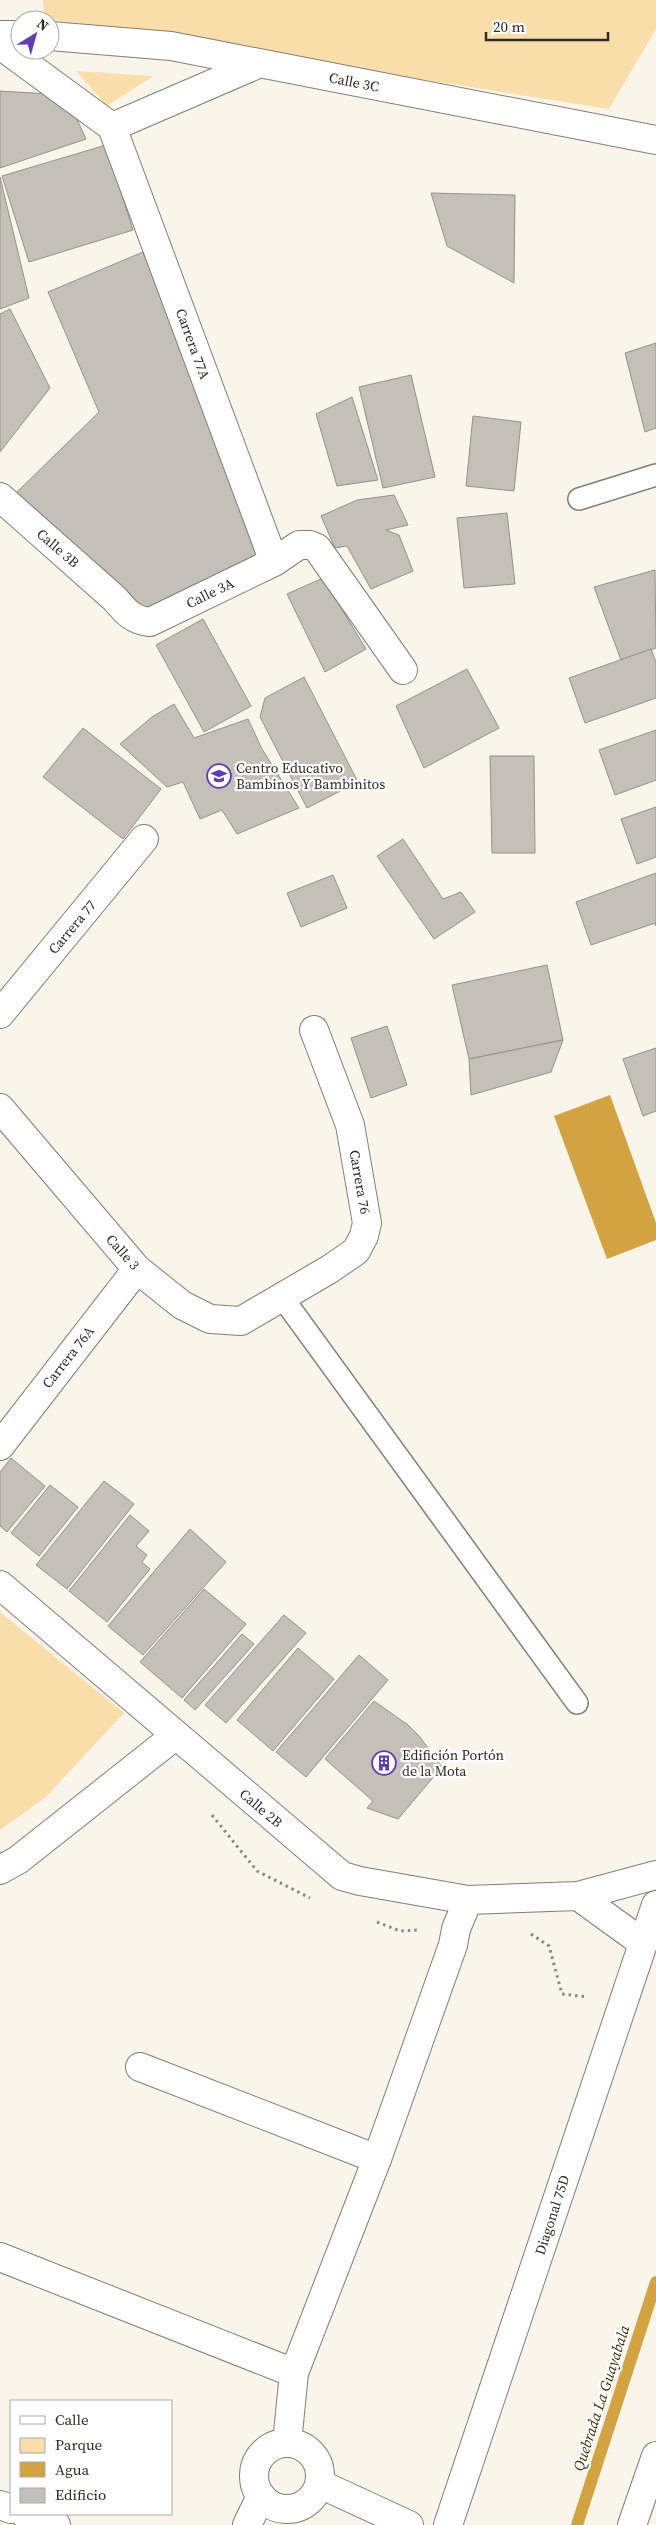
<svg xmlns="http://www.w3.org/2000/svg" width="656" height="2525" font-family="'Source Serif 4',serif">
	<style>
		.green { fill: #fadea9 }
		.water { fill: #d2a340 }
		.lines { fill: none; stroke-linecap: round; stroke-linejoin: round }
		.stream { stroke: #d2a340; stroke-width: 12 }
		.building { fill: #c5c0b7; stroke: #959188 }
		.lane-casing { stroke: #827d75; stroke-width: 24 }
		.street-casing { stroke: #827d75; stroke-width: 30 }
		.secondary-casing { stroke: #827d75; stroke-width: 30 }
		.path { stroke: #8a8680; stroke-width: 3; stroke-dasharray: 2.5 4; stroke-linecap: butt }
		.lane { stroke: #fff; stroke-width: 21 }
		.street { stroke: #fff; stroke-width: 28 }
		.secondary { stroke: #fff; stroke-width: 28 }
		.labels { text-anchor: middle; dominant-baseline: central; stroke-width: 4.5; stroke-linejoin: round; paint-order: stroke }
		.street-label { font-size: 14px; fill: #2d2b28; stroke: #fff }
		.poi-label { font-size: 14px; fill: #2d2b28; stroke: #fff; text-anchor: start }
		.water-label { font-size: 15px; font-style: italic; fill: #3e2c00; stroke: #fff }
	</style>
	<rect width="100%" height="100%" fill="#faf5eb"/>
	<!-- green -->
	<g class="green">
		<path d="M43 0H656V29L609 109 44 19Z"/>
		<path d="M76 71 153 76 107 106Z"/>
		<path d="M0 1612 124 1713 46 1797 0 1830Z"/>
	</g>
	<!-- water -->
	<path class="water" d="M610 1095 656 1223V1240L607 1259 554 1116Z"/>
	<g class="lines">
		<!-- stream -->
		<path class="stream" d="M577 2525 656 2282"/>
	</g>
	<!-- building -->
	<g class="building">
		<path d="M0 91 66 95 86 139 0 168Z"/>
		<path d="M106 145 133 230 29 262 2 176Z"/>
		<path d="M0 177 29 298 0 309Z"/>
		<path d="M431 193 515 195 514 283 447 246Z"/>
		<path d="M143 252 269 560 135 618 14 495 99 412 48 292Z"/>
		<path d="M10 309 50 388 0 452V314Z"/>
		<path d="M656 343V428L645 432 625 353Z"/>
		<path d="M411 375 435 477 383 488 359 387Z"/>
		<path d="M352 397 378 480 337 486 316 414Z"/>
		<path d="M473 416 521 422 514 491 466 486Z"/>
		<path d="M394 495 408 525 386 530 399 535 413 571 371 589 347 546 335 548 321 516 357 500Z"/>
		<path d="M507 513 515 584 464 588 457 518Z"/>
		<path d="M655 570 656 648 621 660 594 587Z"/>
		<path d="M323 578 366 649 325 672 287 594Z"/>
		<path d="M203 619 251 706 204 732 156 645Z"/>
		<path d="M651 649 656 662V698L585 723 569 678Z"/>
		<path d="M467 669 499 728 424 768 396 706Z"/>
		<path d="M304 677 358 782 307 808 260 717 265 698Z"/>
		<path d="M174 704 194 738 248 719 262 749 299 808 237 834 222 810 200 819 183 782 167 787 120 744 152 717Z"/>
		<path d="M83 728 161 789 123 839 43 777Z"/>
		<path d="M656 730V780L615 795 599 750Z"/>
		<path d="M490 756H534L535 853H492Z"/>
		<path d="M656 807V857L637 864 621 819Z"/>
		<path d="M403 839 443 899 461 892 475 912 434 939 377 856Z"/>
		<path d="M656 873V926L655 923 591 945 576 902Z"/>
		<path d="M333 875 347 908 301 927 287 893Z"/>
		<path d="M547 965 563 1040 469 1059 452 985Z"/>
		<path d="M387 1026 407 1085 371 1098 351 1038Z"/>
		<path d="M563 1040 551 1072 471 1095 469 1059Z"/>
		<path d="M656 1048V1111L643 1116 623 1059Z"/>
		<path d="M11 1458 45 1486 7 1532 0 1526V1472Z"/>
		<path d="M104 1481 134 1504 67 1589 36 1565Z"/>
		<path d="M50 1485 78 1507 39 1556 11 1533Z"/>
		<path d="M130 1515 149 1531 136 1546 147 1555 142 1562 150 1569 107 1622 69 1591Z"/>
		<path d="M190 1529 226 1562 143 1655 108 1626Z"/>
		<path d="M204 1589 246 1624 182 1698 140 1662Z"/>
		<path d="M284 1615 306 1633 226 1723 205 1705Z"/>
		<path d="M242 1634 254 1644 195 1710 184 1700Z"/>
		<path d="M298 1648 334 1679 273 1751 237 1720Z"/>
		<path d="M359 1655 388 1680 306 1777 276 1752Z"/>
		<path d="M374 1701 408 1725 420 1737 442 1767 398 1819 367 1808 373 1801 325 1759Z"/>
	</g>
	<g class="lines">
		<!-- lane casing -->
		<g class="lane-casing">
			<g id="lane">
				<path d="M579 499 656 475"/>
				<path d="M282 1297 577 1703"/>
			</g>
		</g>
		<!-- street casing -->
		<g class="street-casing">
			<g id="street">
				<path d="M0 45 112 127 274 562"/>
				<path d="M112 127 258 64"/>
				<path d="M0 497 115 599C126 612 132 620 150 622L274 562 299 545H310L317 548 403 670"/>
				<path d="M0 1014 144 839"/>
				<path d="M0 1108 137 1269 182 1305 210 1319 241 1321 330 1269 356 1251 364 1236 367 1223 350 1125 314 1030"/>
				<path d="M0 1446 137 1269"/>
				<path d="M0 1585 342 1876 360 1881 468 1900 578 1896 656 1875"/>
				<path d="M0 1870 18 1860 176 1735"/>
				<path d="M578 1896 643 1943"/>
				<path d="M140 2067 377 2159"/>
				<path d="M0 2257 294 2373"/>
				<path d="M287 2443 294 2373 377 2159 453 1945 456 1929 468 1900"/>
				<circle cx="287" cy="2476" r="33"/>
				<path d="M320 2484 409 2525"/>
				<path d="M0 2505 11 2509"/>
				<path d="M25 2514 56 2525"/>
				<path d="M247 2525 261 2496"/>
				<path d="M448 2525 656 1905"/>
				<path d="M632 2525 656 2456"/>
			</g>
		</g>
		<!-- secondary casing -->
		<g class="secondary-casing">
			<g id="secondary">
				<path d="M0 35H20"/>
				<path d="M50 36 171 46 656 140"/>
			</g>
		</g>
		<!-- path -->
		<g class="path">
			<path d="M212 1815 257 1871 310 1898"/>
			<path d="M377 1922 400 1931 419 1930"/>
			<path d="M531 1934 549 1946 562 1994 588 1997"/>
		</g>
		<!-- lane -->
		<use href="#lane" class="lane"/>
		<!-- street -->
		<use href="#street" class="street"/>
		<!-- secondary -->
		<use href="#secondary" class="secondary"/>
	</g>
	<!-- icons -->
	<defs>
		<g id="school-ring" transform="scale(1.25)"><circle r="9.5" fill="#fff" stroke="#633cb4" stroke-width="1.5"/><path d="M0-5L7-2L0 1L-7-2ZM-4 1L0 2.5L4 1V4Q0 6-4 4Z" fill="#633cb4"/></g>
		<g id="building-ring" transform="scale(1.25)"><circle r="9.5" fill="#fff" stroke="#633cb4" stroke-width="1.5"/><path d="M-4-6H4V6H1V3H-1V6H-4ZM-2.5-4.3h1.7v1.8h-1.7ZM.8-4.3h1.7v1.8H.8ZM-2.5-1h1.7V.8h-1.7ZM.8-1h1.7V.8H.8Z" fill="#633cb4"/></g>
	</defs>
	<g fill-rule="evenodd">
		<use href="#school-ring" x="219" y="776"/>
		<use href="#building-ring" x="384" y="1763"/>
	</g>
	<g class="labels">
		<!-- street labels -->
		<g class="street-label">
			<text transform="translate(354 82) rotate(11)">Calle 3C</text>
			<text transform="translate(193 344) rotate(70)">Carrera 77A</text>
			<text transform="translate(58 548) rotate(41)">Calle 3B</text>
			<text transform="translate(210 593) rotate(-26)">Calle 3A</text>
			<text transform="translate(72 927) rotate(-50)">Carrera 77</text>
			<text transform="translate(360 1182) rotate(80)">Carrera 76</text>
			<text transform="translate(123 1252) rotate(48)">Calle 3</text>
			<text transform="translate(68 1357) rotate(-52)">Carrera 76A</text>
			<text transform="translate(261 1808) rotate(40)">Calle 2B</text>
			<text transform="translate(552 2215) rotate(-72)">Diagonal 75D</text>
		</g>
		<!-- poi labels -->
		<g class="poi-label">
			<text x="236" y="768">Centro Educativo<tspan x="236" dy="16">Bambinos Y Bambinitos</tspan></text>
			<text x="402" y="1755">Edifición Portón<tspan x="402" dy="16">de la Mota</tspan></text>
		</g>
		<!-- water labels -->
		<g class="water-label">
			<text transform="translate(601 2398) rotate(-72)">Quebrada La Guayabala</text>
		</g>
	</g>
	<!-- legend -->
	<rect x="10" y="2400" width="162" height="115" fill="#ffffff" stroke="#abaaa9"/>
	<rect x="20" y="2416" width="25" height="8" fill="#ffffff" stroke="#abaaa9"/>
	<text x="55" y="2425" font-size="15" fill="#2d2b28">Calle</text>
	<rect x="20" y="2438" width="25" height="15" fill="#fadea9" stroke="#abaaa9"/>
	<text x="55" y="2450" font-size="15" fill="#2d2b28">Parque</text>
	<rect x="20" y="2462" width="25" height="15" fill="#d2a340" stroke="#abaaa9"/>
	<text x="55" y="2475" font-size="15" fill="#2d2b28">Agua</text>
	<rect x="20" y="2488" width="25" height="15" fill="#c5c0b7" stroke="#abaaa9"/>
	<text x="55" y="2500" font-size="15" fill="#2d2b28">Edificio</text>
	<!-- north arrow -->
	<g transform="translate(35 35) rotate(37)"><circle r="24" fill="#ffffff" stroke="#abaaa9"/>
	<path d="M0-4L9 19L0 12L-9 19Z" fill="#633cb4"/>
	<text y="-8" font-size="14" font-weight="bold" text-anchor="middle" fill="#2d2b28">N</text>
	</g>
	<!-- scale -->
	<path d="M486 32v8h122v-8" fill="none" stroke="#2d2b28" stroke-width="2.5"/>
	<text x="493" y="32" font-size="15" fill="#2d2b28" stroke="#ffffff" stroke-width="4" paint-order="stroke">20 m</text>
</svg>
